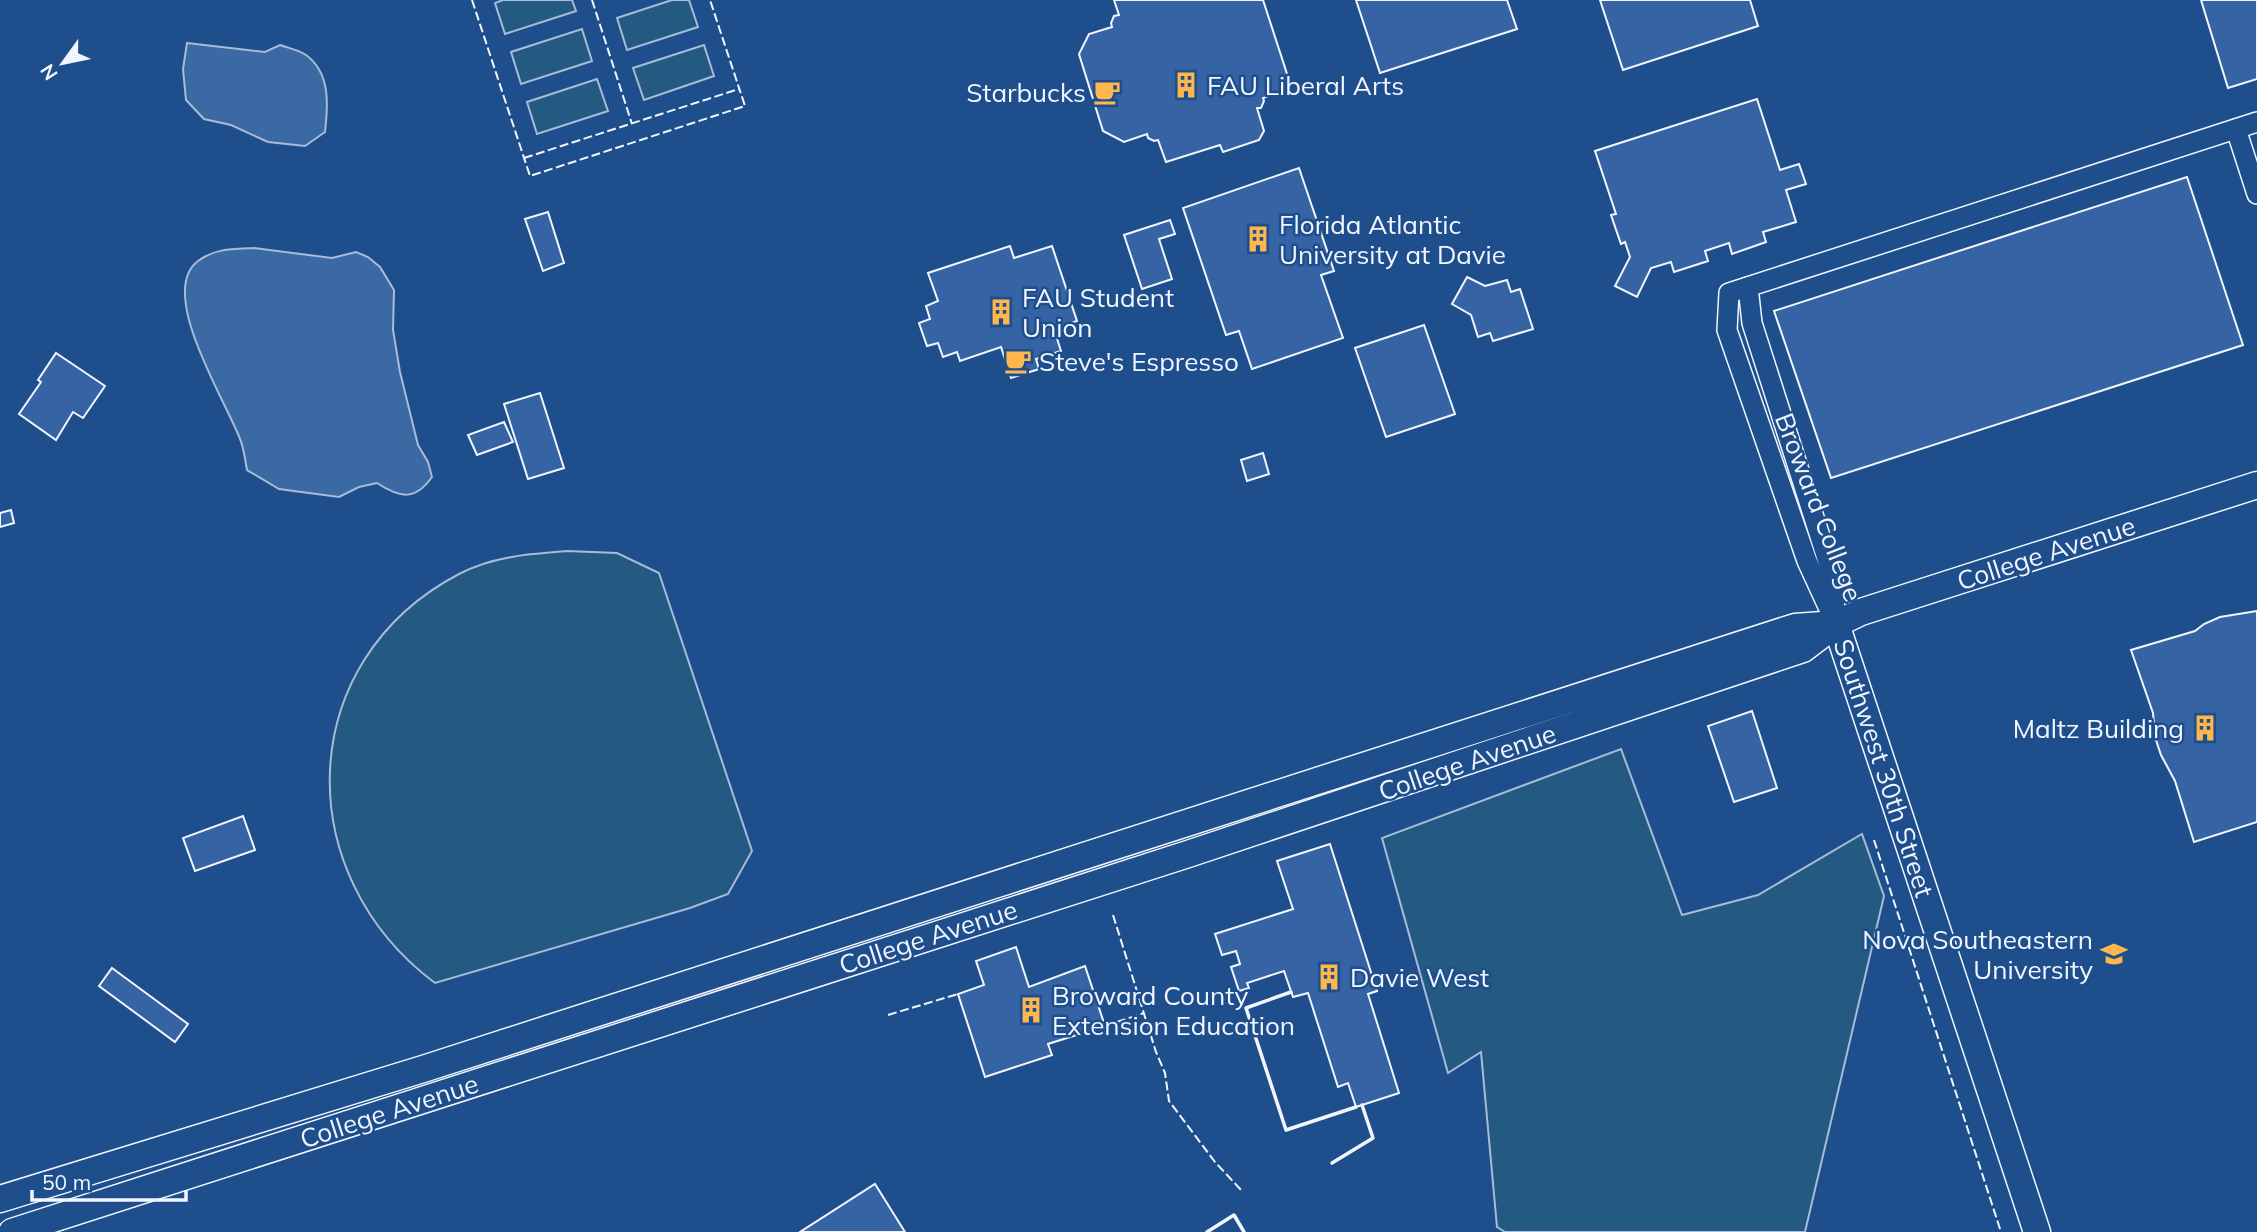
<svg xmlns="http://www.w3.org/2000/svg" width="2257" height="1232" font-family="Mulish,sans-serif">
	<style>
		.green { fill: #245a82; stroke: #a8bbd7; stroke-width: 2 }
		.water { fill: #3b69a3; stroke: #a8bbd7; stroke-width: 2 }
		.building { fill: #3563a3; stroke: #f2f6ff; stroke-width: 2 }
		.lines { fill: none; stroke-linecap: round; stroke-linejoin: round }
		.street-casing { stroke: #f2f6ff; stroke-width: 22 }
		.secondary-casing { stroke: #f2f6ff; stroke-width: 29 }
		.street { stroke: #1f4e8c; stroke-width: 19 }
		.secondary { stroke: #1f4e8c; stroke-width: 26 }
		.fence { stroke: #f2f6ff; stroke-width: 2; stroke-dasharray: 9 3.5; stroke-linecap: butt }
		.wall { stroke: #f2f6ff; stroke-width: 3.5 }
		.labels { text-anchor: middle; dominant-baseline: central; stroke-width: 5; stroke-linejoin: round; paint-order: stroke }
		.poi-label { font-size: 26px; fill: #f2f6ff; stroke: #1f4e8c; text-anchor: start }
		.street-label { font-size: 26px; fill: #f2f6ff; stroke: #1f4e8c }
	</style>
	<rect width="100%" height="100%" fill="#1f4e8c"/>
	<!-- green -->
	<g class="green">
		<path d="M503 0H572L576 11 505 34 495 3Z"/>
		<path d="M672 0H689L698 27 627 50 617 18Z"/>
		<path d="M582 29 592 61 521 84 511 52Z"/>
		<path d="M704 45 714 76 644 100 633 68Z"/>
		<path d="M597 79 608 111 537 134 527 102Z"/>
		<path d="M567 551 617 553 659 573 752 851 728 894 690 908 435 983C289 874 293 661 459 574 493 556 530 554 567 551Z"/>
		<path d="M1621 749 1682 915 1758 895 1862 834 1884 896 1805 1232H1505L1497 1227 1481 1052 1448 1073 1382 838Z"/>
	</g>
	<!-- water -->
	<g class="water">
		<path d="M187 43 265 52 280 45C288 48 299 50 306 55 331 73 328 106 325 132L305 146 268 142 231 125 204 119 186 100 183 69Z"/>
		<path d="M254 248 332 258 356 252 368 257 380 267 394 290 393 330 400 372 418 445 428 462 432 477C415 501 400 498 377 483L359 487 339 497 279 489 247 470C245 460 244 448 240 439 227 403 156 292 198 261 215 248 234 249 254 248Z"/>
	</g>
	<!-- building -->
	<g class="building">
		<path d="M1114 0H1263L1288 77 1280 92 1263 98 1264 101 1261 108H1257L1264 131 1259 140 1223 152 1220 145 1166 162 1158 140 1154 141 1148 138 1147 134 1124 142 1103 131 1079 54 1089 34 1112 27 1111 23 1114 16 1119 15Z"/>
		<path d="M1356 0H1507L1517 29 1380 73Z"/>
		<path d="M1600 0H1750L1758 26 1623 70Z"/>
		<path d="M2201 0H2257V79L2228 88Z"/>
		<path d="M1757 99 1780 170 1799 164 1806 184 1786 190 1796 222 1763 232 1766 242 1732 254 1729 243 1705 251 1708 261 1674 272 1671 262 1651 268 1637 297 1615 286 1630 257 1625 242 1621 244 1611 215 1616 214 1595 151Z"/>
		<path d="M1299 168 1334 271 1321 275 1343 338 1252 369 1239 331 1226 335 1183 208Z"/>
		<path d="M2187 177 2243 345 1831 478 1774 311Z"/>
		<path d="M548 212 564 263 543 271 525 219Z"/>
		<path d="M1170 220 1175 234 1159 239 1172 279 1142 289 1124 235Z"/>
		<path d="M1010 246 1014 258 1052 246 1077 321 1054 329 1061 351 1036 359 1039 369 1011 378 1001 347 960 361 957 352 943 357 938 343 927 346 919 323 930 319 926 306 938 301 928 273Z"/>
		<path d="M1467 277 1485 286 1507 280 1511 292 1520 289 1533 329 1493 341 1490 333 1478 337 1471 315 1452 304Z"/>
		<path d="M1424 325 1455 414 1386 437 1355 348Z"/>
		<path d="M56 353 105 386 83 418 73 412 56 440 19 414 41 382 38 380Z"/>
		<path d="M540 393 564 468 528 479 504 404Z"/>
		<path d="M504 422 513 442 477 455 468 435Z"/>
		<path d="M1263 453 1269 474 1247 481 1241 460Z"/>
		<path d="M11 510 14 523 0 527V513Z"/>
		<path d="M2257 611V822L2194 842 2175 781 2161 755 2155 737 2153 713 2131 650 2195 631 2204 624 2220 617Z"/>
		<path d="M1752 711 1777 788 1734 802 1708 726Z"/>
		<path d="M243 816 255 850 195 871 183 838Z"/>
		<path d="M1330 844 1377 991 1368 994 1399 1093 1356 1107 1348 1083 1338 1087 1308 993 1293 997 1284 971 1247 983 1249 988 1239 991 1231 967 1240 964 1236 951 1222 955 1215 934 1293 909 1277 861Z"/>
		<path d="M1016 947 1029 987 1085 966 1105 1026 1048 1044 1052 1055 985 1077 958 994 984 985 976 961Z"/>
		<path d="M112 968 188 1024 175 1042 99 986Z"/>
		<path d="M875 1184 905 1232H800Z"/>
	</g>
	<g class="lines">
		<!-- street casing -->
		<g class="street-casing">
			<g id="street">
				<path d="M2236 129 2257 194"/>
				<path d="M1748 287 1752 323 1833 577 1835 612"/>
				<path d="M1836 624 1807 561 1727 330 1729 293 2257 122"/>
			</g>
		</g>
		<!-- secondary casing -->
		<g class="secondary-casing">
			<g id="secondary">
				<path d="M1836 624 2037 1232"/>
				<path d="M0 1199 423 1069 1795 627 1836 624"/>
				<path d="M12 1232 1188 854 1803 649 1836 624 1861 612 2257 485"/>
			</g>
		</g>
		<!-- street -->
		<use href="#street" class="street"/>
		<!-- secondary -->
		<use href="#secondary" class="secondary"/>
		<!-- fence -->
		<g class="fence">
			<path d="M472 0 530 176 745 106 710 0"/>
			<path d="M592 0 632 124"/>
			<path d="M524 158 739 89"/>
			<path d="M1874 840 2001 1232"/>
			<path d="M1113 915 1156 1052 1165 1073 1169 1101 1215 1162 1242 1191"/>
			<path d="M888 1015 958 994"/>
			<path d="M1105 1026 1144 1013"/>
		</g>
		<!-- wall -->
		<g class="wall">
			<path d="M1291 992 1246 1008 1286 1130 1356 1107"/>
			<path d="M1332 1163 1373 1138 1362 1105"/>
			<path d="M1207 1232 1234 1215 1244 1232"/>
		</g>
	</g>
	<!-- icons -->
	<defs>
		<g id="building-bare" transform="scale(2.1)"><path d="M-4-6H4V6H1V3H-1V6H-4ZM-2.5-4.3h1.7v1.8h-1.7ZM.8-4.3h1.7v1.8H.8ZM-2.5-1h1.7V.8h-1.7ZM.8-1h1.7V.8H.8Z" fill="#ffb74d" stroke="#1f4e8c" stroke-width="2.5" paint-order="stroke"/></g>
		<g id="cafe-bare" transform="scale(2.1)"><path d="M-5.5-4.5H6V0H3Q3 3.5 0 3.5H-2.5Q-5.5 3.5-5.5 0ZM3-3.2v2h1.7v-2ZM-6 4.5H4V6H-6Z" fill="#ffb74d" stroke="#1f4e8c" stroke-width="2.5" paint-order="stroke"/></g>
		<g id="university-bare" transform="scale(2.1)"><path d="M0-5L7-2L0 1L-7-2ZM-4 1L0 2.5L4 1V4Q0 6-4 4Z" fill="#ffb74d" stroke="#1f4e8c" stroke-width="2.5" paint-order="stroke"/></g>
	</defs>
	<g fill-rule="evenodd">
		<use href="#building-bare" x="1186" y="85"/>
		<use href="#cafe-bare" x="1107" y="92"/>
		<use href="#building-bare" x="1258" y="239"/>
		<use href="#building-bare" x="1001" y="312"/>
		<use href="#cafe-bare" x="1018" y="361"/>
		<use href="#building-bare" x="2205" y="728"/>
		<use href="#university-bare" x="2114" y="954"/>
		<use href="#building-bare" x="1329" y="977"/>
		<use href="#building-bare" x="1031" y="1010"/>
	</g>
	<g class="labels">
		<!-- poi labels -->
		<g class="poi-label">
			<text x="1207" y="85">FAU Liberal Arts</text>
			<text x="1086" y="92" text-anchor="end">Starbucks</text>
			<text x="1279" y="224">Florida Atlantic<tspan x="1279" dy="30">University at Davie</tspan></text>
			<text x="1022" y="297">FAU Student<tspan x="1022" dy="30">Union</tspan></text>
			<text x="1039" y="361">Steve's Espresso</text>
			<text x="2184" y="728" text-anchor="end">Maltz Building</text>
			<text x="2093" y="939" text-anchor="end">Nova Southeastern<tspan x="2093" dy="30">University</tspan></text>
			<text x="1350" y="977">Davie West</text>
			<text x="1052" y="995">Broward County<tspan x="1052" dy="30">Extension Education</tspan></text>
		</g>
		<!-- street labels -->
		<g class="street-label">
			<text transform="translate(1819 507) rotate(69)">Broward College</text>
			<text transform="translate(2046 553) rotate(-18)">College Avenue</text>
			<text transform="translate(1467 762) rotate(-19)">College Avenue</text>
			<text transform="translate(1884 768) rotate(72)">Southwest 30th Street</text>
			<text transform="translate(928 937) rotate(-18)">College Avenue</text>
			<text transform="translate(389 1111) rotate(-18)">College Avenue</text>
		</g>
	</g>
	<!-- north arrow -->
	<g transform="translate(63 63) rotate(237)" stroke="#1f4e8c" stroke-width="5" paint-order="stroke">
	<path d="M0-5L12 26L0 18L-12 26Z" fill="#f2f6ff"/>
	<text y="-10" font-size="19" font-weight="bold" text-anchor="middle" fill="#f2f6ff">N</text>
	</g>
	<!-- scale -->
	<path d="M32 1190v10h154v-10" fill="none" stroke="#f2f6ff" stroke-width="3.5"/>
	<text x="42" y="1190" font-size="21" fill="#f2f6ff" stroke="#1f4e8c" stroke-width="5" paint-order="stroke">50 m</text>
</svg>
